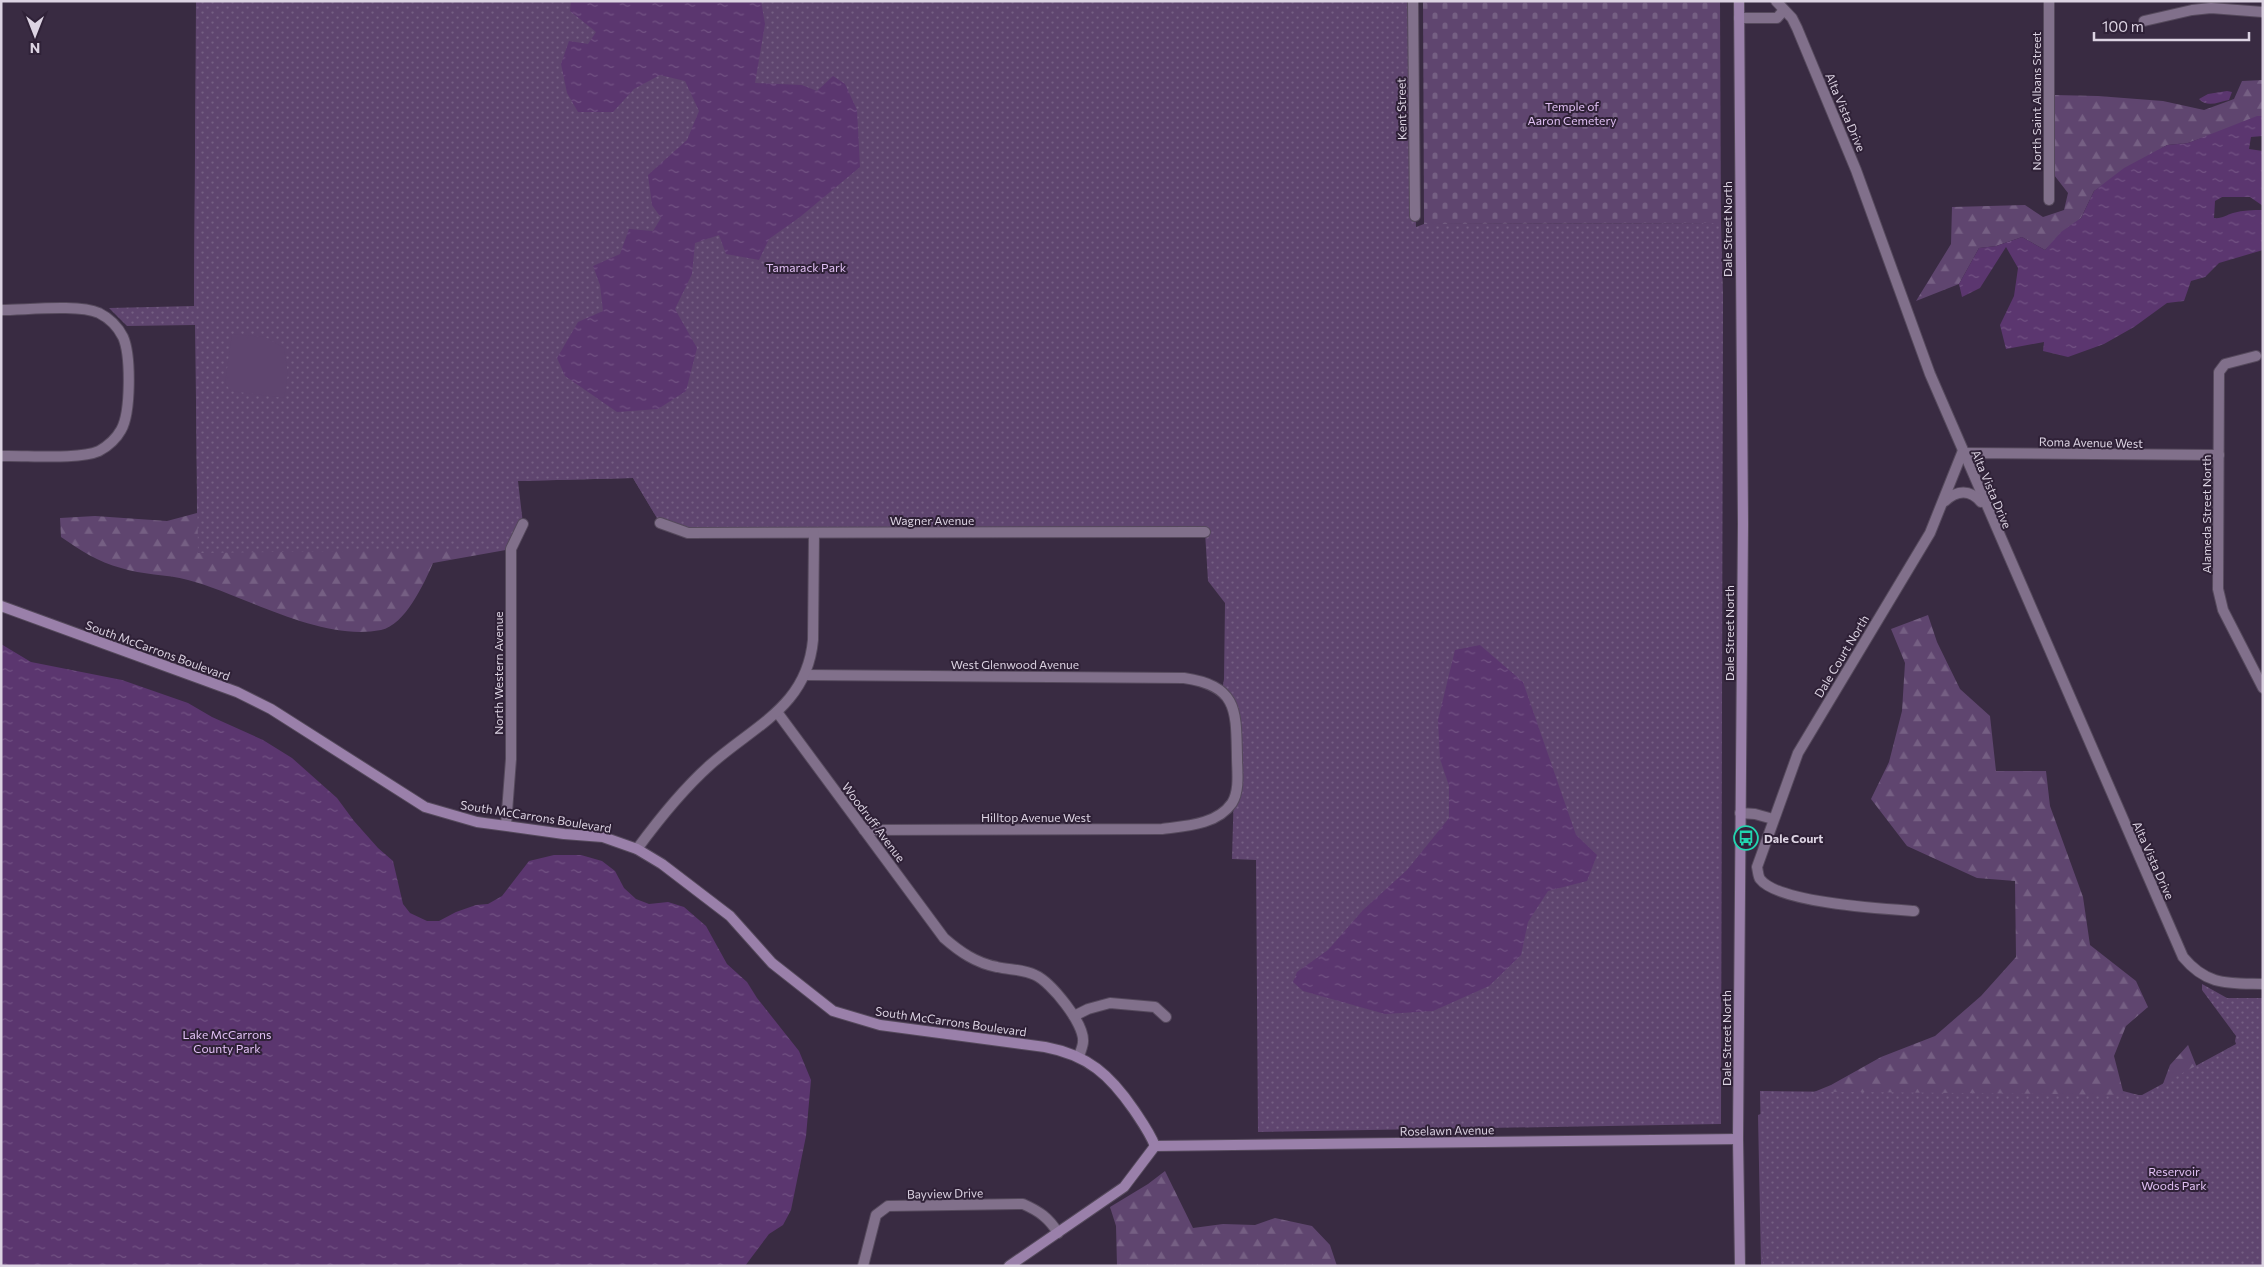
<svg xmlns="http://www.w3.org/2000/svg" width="2264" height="1267" font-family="Commissioner,sans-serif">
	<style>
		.forest { fill: url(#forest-firs) }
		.cemetery { fill: url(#cemetery-stones) }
		.park { fill: url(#park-dots) }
		.pitch { fill: #5f456f }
		.water { fill: url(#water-ripples) }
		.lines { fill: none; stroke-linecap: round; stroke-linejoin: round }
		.street-casing { stroke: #55495c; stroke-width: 12 }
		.secondary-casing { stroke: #55495c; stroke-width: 12 }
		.street { stroke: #81708b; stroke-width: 10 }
		.secondary { stroke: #9a80aa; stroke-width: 10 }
		.labels { text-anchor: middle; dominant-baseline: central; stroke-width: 4; stroke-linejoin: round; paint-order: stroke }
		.street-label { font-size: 12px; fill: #dcd3e2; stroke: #2f2137 }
		.park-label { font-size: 12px; fill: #e1c0f4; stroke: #2f2137 }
		.poi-label { font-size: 12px; font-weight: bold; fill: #dcd3e2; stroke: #2f2137; text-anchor: start }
	</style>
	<defs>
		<pattern id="forest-firs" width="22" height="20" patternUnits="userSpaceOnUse" patternTransform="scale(1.25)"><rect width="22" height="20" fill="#5f456f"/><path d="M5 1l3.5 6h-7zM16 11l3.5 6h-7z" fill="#755f83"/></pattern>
		<pattern id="cemetery-stones" width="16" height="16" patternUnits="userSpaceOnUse" patternTransform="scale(1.25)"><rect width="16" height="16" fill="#5f456f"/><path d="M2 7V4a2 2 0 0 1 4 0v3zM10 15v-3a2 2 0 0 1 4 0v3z" fill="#755f83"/></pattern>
		<pattern id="park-dots" width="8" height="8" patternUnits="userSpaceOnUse" patternTransform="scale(1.25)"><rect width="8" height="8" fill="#5f456f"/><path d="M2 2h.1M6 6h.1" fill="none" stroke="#755f83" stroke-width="1.8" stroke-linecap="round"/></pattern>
		<pattern id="water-ripples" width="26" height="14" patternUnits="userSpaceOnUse" patternTransform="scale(1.25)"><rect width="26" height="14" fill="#5b366f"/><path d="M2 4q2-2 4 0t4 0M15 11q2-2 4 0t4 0" fill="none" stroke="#725283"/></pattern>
	</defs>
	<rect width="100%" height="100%" fill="#392b42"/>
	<!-- forest -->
	<g class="forest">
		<path d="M196 63 614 440 660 523 633 478 518 481 511 549 433 563C424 584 405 625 381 630 320 642 245 595 188 580 166 574 142 575 121 568 98 562 80 550 61 537L60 518 95 516 167 521 197 513 196 377 220 306 194 307Z"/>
		<path d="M2263 80V116L2188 143 2167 145 2094 191 2081 218 2045 250 2022 237 1996 246 1979 248 1959 284 1916 301 1951 244 1952 207 2025 205 2043 217 2064 210 2068 193 2054 175V95L2098 96 2163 101 2204 110 2234 99 2242 81Z"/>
		<path d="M1928 615 1937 642 1960 689 1990 716 1996 771H2046L2050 806 2083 897 2090 945 2136 981 2148 1007 2126 1026 2114 1056 2123 1091 2157 1100 2170 1065 2188 1045 2198 1070 2263 1266H1761L1758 1115 1831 1085 1881 1057 1935 1036 1981 996 2016 957 2015 881 1977 878 1907 846 1871 799 1889 762 1902 711 1905 663 1891 629Z"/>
		<path d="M1165 1171 1193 1228 1223 1224 1255 1225 1275 1218 1312 1226 1330 1245 1337 1266H1117L1116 1226 1110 1207 1148 1184Z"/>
	</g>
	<!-- cemetery -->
	<path class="cemetery" d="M1423 1H1720L1721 223 1424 224Z"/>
	<!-- park -->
	<g class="park">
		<path d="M196 1H1409L1416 227 1424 224 1721 223 1723 295 1721 1124 1258 1132 1256 860 1232 859 1236 717 1222 691 1224 679 1225 603 1208 581 1205 532 688 533 660 523 633 478 518 481 523 524 511 549 198 553 195 325 127 326 109 308 194 306Z"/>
		<path d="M2202 984 2227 998H2263V1266H1763L1760 1091 2142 1095 2236 1044 2235 1041 2236 1036 2202 990Z"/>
	</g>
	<!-- pitch -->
	<path class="pitch" d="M232 334 265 337 284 348 288 374 284 398 231 391 225 383Z"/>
	<!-- water -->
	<g class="water">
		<path d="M571 1H761L765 24 755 83 802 85 817 91 833 76 845 84 857 110 860 167 800 217 769 239 759 260 726 254 719 235 695 243 692 274 675 309 697 348 686 391 658 409 617 412 565 376 557 358 578 322 603 311 600 285 593 266 620 254 629 229 653 231 661 218 652 205 648 175 687 140 699 111 685 81 660 75 634 89 613 112H578L567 93 561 64 569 41 588 44 596 32 570 11Z"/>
		<path d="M2227 91 2232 92 2229 100C2219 102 2207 108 2199 99L2208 94Z"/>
		<path d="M2257 116H2263V136L2251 137 2249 149 2263 151V206L2250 197H2222L2215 201 2214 218C2222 219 2226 215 2233 213 2243 210 2253 210 2263 210V250L2219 263 2205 277 2191 281 2184 301 2167 303 2134 327 2104 344 2068 357 2043 351 2044 342 2006 349 2000 325 2014 296 2018 268 2006 247 1980 288 1962 297 1959 284 1979 248 1996 246 2022 237 2045 250 2061 232 2081 218 2094 191 2124 168 2167 145 2188 143Z"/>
		<path d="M1 644 31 662 122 680 188 703 212 717 263 740 292 758 337 798 354 821 378 848 393 861 403 904 410 913 427 921H439L456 912 476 905 488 904 502 896 529 861 554 855H581L602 861 615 871 624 888 636 899 649 904 668 902 684 907 706 926 727 964 747 982 757 998 799 1051 811 1080 806 1136 791 1210 783 1225 769 1234 745 1266H1Z"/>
		<path d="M1480 645 1523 682 1576 835 1597 855 1587 881 1548 891 1528 922 1521 955 1489 986 1433 1011 1385 1014 1303 991 1293 982 1297 972 1328 950 1363 910 1407 870 1449 818V786L1440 759 1438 720 1455 650Z"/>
	</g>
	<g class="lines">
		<!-- street casing -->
		<g class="street-casing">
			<g id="street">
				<path d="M1413 1 1415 216"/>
				<path d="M1776 1 1792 18 1797 28 1856 170 1930 374 2183 957C2207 986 2228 983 2263 984"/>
				<path d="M2049 1V200"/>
				<path d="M1739 18H1777L1784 10"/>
				<path d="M2144 21 2192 10 2211 8 2263 12"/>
				<path d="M1 310C26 310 78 304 99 313 109 318 118 327 123 337 131 355 131 413 121 430 116 439 108 446 99 451 79 460 25 455 1 456"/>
				<path d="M2256 356 2225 364 2219 372 2218 589 2223 610 2263 688"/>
				<path d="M1945 501C1957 490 1970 489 1981 502"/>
				<path d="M660 523 688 533 1205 532"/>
				<path d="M806 675 1184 678C1238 686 1236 710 1237 757 1237 771 1240 790 1232 803 1217 825 1185 826 1162 829L864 830"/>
				<path d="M777 712 944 938C960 952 976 963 997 967 1010 970 1023 969 1035 975 1051 982 1085 1024 1083 1042 1083 1046 1080 1052 1079 1057"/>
				<path d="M1740 813 1755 814 1773 819"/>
				<path d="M506 825 511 759V549L523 524"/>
				<path d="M637 849C659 819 682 790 710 765 755 725 807 706 813 640L814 533"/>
				<path d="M1914 911C1884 909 1778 903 1760 879 1758 876 1758 871 1757 867L1798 753 1930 533 1962 453 2219 455"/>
				<path d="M1074 1016 1088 1009 1110 1003 1155 1007 1166 1017"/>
				<path d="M863 1266 876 1215 888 1206 1023 1204C1039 1211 1049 1218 1058 1233"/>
			</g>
		</g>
		<!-- secondary casing -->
		<g class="secondary-casing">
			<g id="secondary">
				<path d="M1739 1 1743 524 1738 1139 1740 1266"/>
				<path d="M1 606 237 692 271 709 425 807 477 822 564 834 603 837 637 849 662 864 730 916 772 963 833 1011 880 1025 1045 1047C1088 1055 1110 1075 1134 1110 1142 1122 1150 1133 1155 1146"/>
				<path d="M1155 1146 1738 1139"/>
				<path d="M1009 1266 1124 1187 1155 1146"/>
			</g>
		</g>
		<!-- street -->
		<use href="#street" class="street"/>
		<!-- secondary -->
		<use href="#secondary" class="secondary"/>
	</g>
	<!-- icons -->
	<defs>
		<g id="bus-ring" transform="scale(1.25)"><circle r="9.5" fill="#2f2137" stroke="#22d5af" stroke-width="1.5"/><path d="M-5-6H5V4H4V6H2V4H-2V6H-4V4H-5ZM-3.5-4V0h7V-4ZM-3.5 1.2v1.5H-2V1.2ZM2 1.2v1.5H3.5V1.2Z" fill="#22d5af"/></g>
	</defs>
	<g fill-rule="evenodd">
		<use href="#bus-ring" x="1746" y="838"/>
	</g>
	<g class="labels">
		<!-- street labels -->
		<g class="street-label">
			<text transform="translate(2036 101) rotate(-90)">North Saint Albans Street</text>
			<text transform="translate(1401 109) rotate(-91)">Kent Street</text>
			<text transform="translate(1846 112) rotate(67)">Alta Vista Drive</text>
			<text transform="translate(1727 229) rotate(-90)">Dale Street North</text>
			<text transform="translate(2091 442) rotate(1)">Roma Avenue West</text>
			<text transform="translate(1992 489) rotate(67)">Alta Vista Drive</text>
			<text transform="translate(2206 514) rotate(-90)">Alameda Street North</text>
			<text x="932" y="520">Wagner Avenue</text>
			<text transform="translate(1729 633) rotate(-90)">Dale Street North</text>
			<text transform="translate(158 650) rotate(20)">South McCarrons Boulevard</text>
			<text transform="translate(1841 656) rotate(-59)">Dale Court North</text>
			<text x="1015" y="664">West Glenwood Avenue</text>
			<text transform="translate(498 673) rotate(-90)">North Western Avenue</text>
			<text transform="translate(536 816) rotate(9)">South McCarrons Boulevard</text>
			<text x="1036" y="817">Hilltop Avenue West</text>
			<text transform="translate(874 822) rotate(53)">Woodruff Avenue</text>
			<text transform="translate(2154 860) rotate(66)">Alta Vista Drive</text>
			<text transform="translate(951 1021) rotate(8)">South McCarrons Boulevard</text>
			<text transform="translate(1726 1038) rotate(-90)">Dale Street North</text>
			<text transform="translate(1447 1130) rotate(-1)">Roselawn Avenue</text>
			<text transform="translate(945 1193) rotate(-1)">Bayview Drive</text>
		</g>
		<!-- park labels -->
		<g class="park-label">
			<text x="1572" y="106">Temple of<tspan x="1572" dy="14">Aaron Cemetery</tspan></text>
			<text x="806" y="267">Tamarack Park</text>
			<text x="227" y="1034">Lake McCarrons<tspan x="227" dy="14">County Park</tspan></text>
			<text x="2174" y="1171">Reservoir<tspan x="2174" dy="14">Woods Park</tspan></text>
		</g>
		<!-- poi labels -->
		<g class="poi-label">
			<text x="1764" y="838">Dale Court</text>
		</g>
	</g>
	<!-- border -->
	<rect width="2264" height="1267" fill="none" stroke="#dcd3e2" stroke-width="5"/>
	<!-- north arrow -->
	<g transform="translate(35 35) rotate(180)" stroke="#2f2137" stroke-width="4" paint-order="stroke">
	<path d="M0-4L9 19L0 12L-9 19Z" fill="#dcd3e2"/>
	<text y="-8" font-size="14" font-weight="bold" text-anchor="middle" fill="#dcd3e2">N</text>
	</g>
	<!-- scale -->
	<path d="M2094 32v8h155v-8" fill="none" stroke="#dcd3e2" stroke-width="2.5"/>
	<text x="2102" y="32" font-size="15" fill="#dcd3e2" stroke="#2f2137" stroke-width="4" paint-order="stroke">100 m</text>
</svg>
